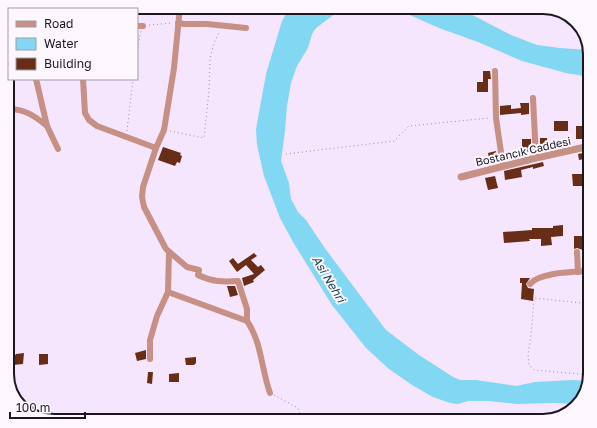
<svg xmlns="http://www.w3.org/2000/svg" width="597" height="428" font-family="'Golos Text',sans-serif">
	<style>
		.water { fill: #82d7f3 }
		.building { fill: #672d17 }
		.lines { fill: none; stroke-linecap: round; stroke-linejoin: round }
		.path { stroke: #9d91a3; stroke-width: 1; stroke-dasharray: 1 3; stroke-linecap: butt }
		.minor { stroke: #c69085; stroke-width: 6 }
		.tertiary { stroke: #c69085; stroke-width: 7 }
		.labels { text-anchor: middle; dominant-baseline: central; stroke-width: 4; stroke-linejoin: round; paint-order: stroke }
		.street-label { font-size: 11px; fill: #1d1620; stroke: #fbf7fd }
		.water-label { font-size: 12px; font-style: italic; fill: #1e4451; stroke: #fbf7fd }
		.rim { fill: none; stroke: #1d1620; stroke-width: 2 }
	</style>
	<rect width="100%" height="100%" fill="#f5e5fd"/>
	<!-- water -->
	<g class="water">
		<path d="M292 7H344L316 28 312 34 308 48 297 66 291 83 287 106 285 131 281 161 289 183 291 199 298 212 306 220 324 247 386 330 419 355 453 377 460 380H476L516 386 535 382 572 380 588 381 580 402 578 404 554 403 517 404 488 401H468L458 404 450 403 433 397 412 385 389 369 366 348 332 305 293 242 280 218 264 176 257 145 256 129 266 74 282 21 286 14Z"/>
		<path d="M382 7H457L511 35 537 45 560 48 588 50 590 54V77L566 73 522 61 478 42 439 28 403 12Z"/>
	</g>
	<!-- building -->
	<g class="building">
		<path d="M483 71H490L491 79H488V92H477V82H483Z"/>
		<path d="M520 103H529V114L521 115V113L500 115V106L511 105V109L521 108Z"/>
		<rect x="554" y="121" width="14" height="10"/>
		<path d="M576 126H590V137H586V139H576Z"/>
		<path d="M540 138H547L548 148 540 149Z"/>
		<path d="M522 139H531V151L522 152Z"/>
		<path d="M163 147 181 153 180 155 182 156 180 163 177 162 175 166 158 160Z"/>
		<path d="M496 151 498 162 490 163 488 153Z"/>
		<path d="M588 152 589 158 579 160 578 154Z"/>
		<path d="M543 162 544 166 533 169V167L521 170 522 177 505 180 504 171Z"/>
		<path d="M572 174H583V186H573Z"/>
		<path d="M495 176 498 188 488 190 485 178Z"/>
		<path d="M563 225V236L551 237 552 245 541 246V239H529L530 241 504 243 503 232 532 230V228H553V226Z"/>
		<path d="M574 236H583V250L577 248 574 249Z"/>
		<path d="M254 253 257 256 251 260 258 267 261 265 265 270 253 280 254 282 244 286 242 278 254 274 246 265 237 272 229 261 233 258 238 264Z"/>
		<path d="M520 278H530L526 284 528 288 534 289 533 301 521 299 522 283H520Z"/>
		<path d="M227 286H235L238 295 230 297Z"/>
		<path d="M146 350V359L137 361 135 353Z"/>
		<path d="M24 353 23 364 13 365V358L16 354Z"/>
		<path d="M39 354H48V364L39 365Z"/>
		<path d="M196 357V363L194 365H186L185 358Z"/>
		<path d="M148 372H153L152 384 147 383Z"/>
		<path d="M179 373V382H169V374Z"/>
	</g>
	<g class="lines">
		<!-- path -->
		<g class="path">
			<path d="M149 25 172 23"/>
			<path d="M137 52 141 31"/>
			<path d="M127 131 133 79"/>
			<path d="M170 131 204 138 209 90 210 59 214 43 220 31"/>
			<path d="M286 154 394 141 409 126 489 118"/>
			<path d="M590 375 534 370 529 365 528 354 531 335 534 298 590 304"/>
			<path d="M274 395 298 408 303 421"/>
		</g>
		<!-- minor -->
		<g class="minor">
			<path d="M88 9V7"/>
			<path d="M120 9V7"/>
			<path d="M178 23 184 24H207L246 28"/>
			<path d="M137 26H143"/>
			<path d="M495 71 496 118 503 166"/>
			<path d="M36 79 47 126 58 149"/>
			<path d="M83 79 85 113 89 120 97 126 156 148 143 187 142 197 144 207 166 249 187 267 199 270 198 275C212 282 223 282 238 281L247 309V321"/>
			<path d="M533 98 536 158"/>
			<path d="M7 109C23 108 35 116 47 126"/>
			<path d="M156 148 164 130 174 68 180 7"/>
			<path d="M577 252 578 272"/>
			<path d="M530 284C540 272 574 272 590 271"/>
			<path d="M168 292 247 321C262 343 261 368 270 393"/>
			<path d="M150 359V340L157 316 168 292 169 252"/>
		</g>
		<!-- tertiary -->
		<path class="tertiary" d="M461 177 536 158 590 146"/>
	</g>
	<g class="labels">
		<!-- street labels -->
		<g class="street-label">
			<text transform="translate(523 151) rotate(-13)">Bostancık Caddesi</text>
		</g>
		<!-- water labels -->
		<g class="water-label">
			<text transform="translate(329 279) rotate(59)">Asi Nehri</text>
		</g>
	</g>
	<!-- crop -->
	<path d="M0 0H597V428H0ZM54 14H543A40 40 0 0 1 583 54V374A40 40 0 0 1 543 414H54A40 40 0 0 1 14 374V54A40 40 0 0 1 54 14Z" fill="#fbf7fd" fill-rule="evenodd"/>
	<path class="rim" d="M54 14H543A40 40 0 0 1 583 54V374A40 40 0 0 1 543 414H54A40 40 0 0 1 14 374V54A40 40 0 0 1 54 14Z"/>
	<!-- legend -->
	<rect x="8" y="8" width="130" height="72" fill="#fbf7fd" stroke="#a29da5"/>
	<rect x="16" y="21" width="20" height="6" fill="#c69085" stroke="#a29da5"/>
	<text x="44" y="28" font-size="12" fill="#1d1620">Road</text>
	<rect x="16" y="38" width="20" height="12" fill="#82d7f3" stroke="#a29da5"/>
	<text x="44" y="48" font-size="12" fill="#1d1620">Water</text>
	<rect x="16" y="58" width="20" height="12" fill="#672d17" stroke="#a29da5"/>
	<text x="44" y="68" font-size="12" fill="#1d1620">Building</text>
	<!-- scale -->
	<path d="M10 412v6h75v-6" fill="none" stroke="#1d1620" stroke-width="2"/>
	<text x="16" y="412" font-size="12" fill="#1d1620" stroke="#fbf7fd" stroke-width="3" paint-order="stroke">100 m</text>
</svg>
